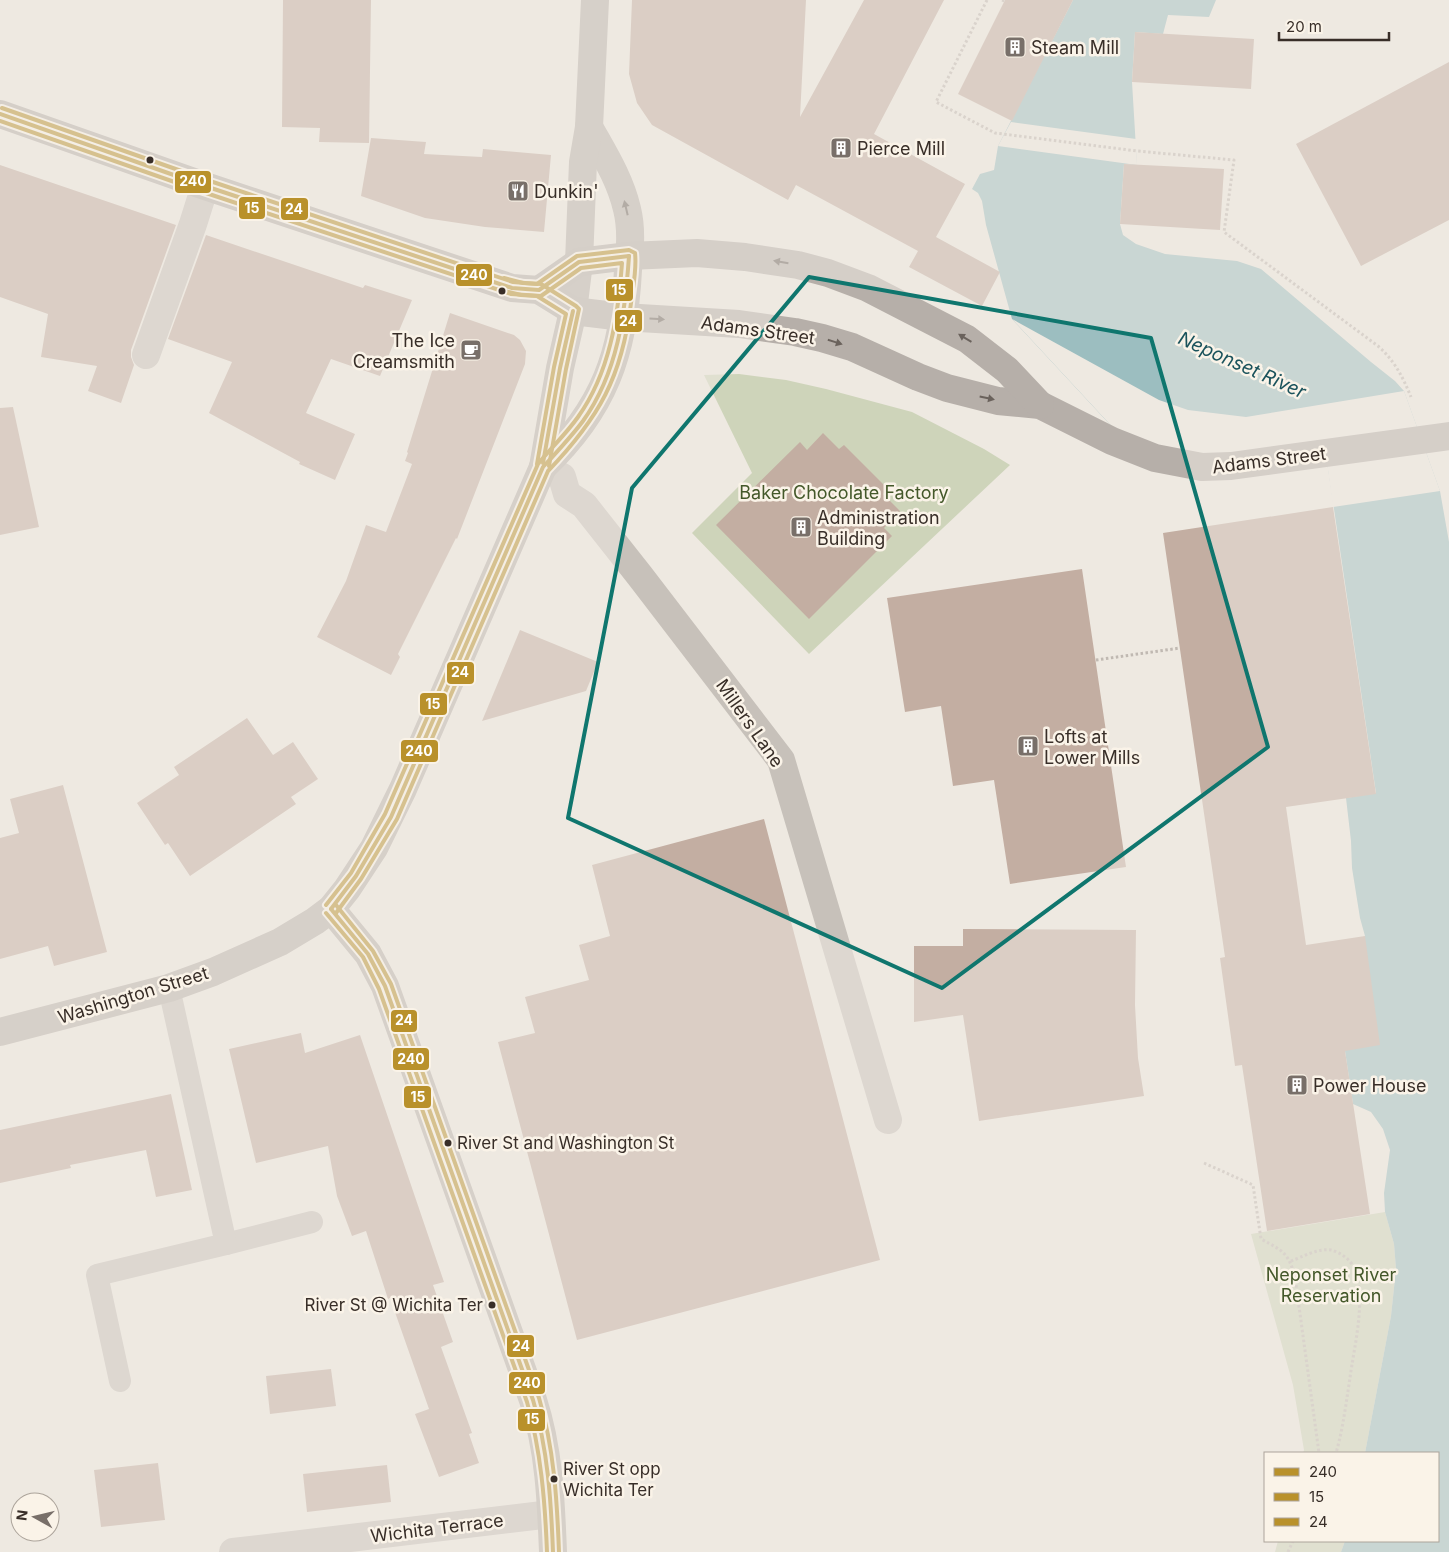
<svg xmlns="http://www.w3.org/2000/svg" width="1449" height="1552" font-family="Inter,sans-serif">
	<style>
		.green { fill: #ced4ba }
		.water { fill: #9cbec0 }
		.pier { fill: #eee9e1 }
		.building { fill: #c3aea2 }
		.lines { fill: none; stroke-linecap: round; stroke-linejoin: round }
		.path { stroke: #c0b9b2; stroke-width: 3; stroke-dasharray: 2.5 2.5; stroke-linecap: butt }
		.lane { stroke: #c7c1ba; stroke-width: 22 }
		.street { stroke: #c7c1ba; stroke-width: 28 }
		.secondary { stroke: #b8b1aa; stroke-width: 28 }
		.primary { stroke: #b6afa9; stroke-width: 28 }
		.bus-1-casing { stroke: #faf3e8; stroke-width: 8 }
		.bus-2-casing { stroke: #faf3e8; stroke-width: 8 }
		.bus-3-casing { stroke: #faf3e8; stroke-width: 8 }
		.bus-1 { stroke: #b9912b; stroke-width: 4 }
		.bus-2 { stroke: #b9912b; stroke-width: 4 }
		.bus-3 { stroke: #b9912b; stroke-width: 4 }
		.oneway { fill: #6b625c }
		.oneway2 { fill: #6a625c }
		.marked { fill: none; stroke: #0f766e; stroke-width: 4; stroke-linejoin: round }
		.bus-dot { fill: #382e28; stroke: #faf3e8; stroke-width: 2 }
		.labels { text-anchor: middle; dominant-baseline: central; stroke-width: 5; stroke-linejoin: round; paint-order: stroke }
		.bus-label { font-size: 17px; fill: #382e28; stroke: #faf3e8; text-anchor: start }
		.poi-label { font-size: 18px; fill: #382e28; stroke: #faf3e8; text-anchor: start }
		.street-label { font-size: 18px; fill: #382e28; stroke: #faf3e8 }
		.park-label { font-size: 18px; fill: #44582a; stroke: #faf3e8 }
		.water-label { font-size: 19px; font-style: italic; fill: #1b535c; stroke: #faf3e8 }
		.line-badge { stroke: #faf3e8; stroke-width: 2 }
		.badge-label { font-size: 14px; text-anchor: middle; font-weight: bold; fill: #fff }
	</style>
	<rect width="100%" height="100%" fill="#eee9e1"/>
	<!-- green -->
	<g class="green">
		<path d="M739 374 786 380 826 389 912 412 984 449 1010 465 809 654 692 533 752 473 704 375Z"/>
		<path d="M1385 1212 1394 1244 1396 1269 1391 1316 1365 1453H1303L1304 1450 1293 1385 1251 1234Z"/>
		<path d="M1278 1541H1345L1341 1552H1275Z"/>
	</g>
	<!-- water -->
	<path class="water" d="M1073 0H1216L1209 17 1168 15 1163 34 1135 32 1132 82 1137 165 1124 164 1120 224 1123 235 1136 244 1165 254 1237 261 1261 269 1371 362 1395 381 1404 391 1440 491 1449 542V1552H1341L1345 1541H1438V1453H1365L1391 1316 1396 1269 1394 1244 1385 1212 1384 1193 1390 1150 1383 1129 1371 1112 1353 1104 1345 1051 1365 936 1360 918 1352 868 1351 841 1346 798 1376 793 1326 455 1142 459 1012 319 986 225 982 201 978 193 972 189 980 174 994 170 998 146Z"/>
	<!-- pier -->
	<g class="pier">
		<path d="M1011 122 1136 139 1137 165 998 146Z"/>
		<path d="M1012 319 1159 400 1188 410 1246 417 1404 391 1440 491 1333 507 1326 455 1142 459Z"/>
	</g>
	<!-- building -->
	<g class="building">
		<path d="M283 0H371L369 143 319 142 320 128 282 127Z"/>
		<path d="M632 0H806L800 117 864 0H944L874 134 965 184 936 237 1000 272 982 306 909 267 918 251 796 185 788 200 652 125 637 103 629 74Z"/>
		<path d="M1005 0H1073L1012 121 958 94Z"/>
		<path d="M1135 32 1254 39 1251 89 1132 82Z"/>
		<path d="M1449 62V220L1361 266 1296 144Z"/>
		<path d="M371 138 426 142 424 154 482 157 483 149 551 155 544 232 485 227 425 218 361 196Z"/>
		<path d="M1124 164 1224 169 1220 230 1120 224Z"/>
		<path d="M0 165 176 225 131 350V357L134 365 121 403 88 391 97 366 41 357 48 314 0 297Z"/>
		<path d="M206 235 363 288 365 285 412 300 380 376 331 359 306 413 355 434 335 480 299 464 300 462 209 413 232 362 168 339Z"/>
		<path d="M450 313 514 335 520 340 526 351 525 364 457 539 456 538 398 654 400 657 391 675 317 637 346 581 366 525 386 532 412 464 405 461 408 453 407 452Z"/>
		<path d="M13 407 39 527 0 535V408Z"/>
		<path d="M823 433 839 449 844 445 888 489 883 494 900 511 884 528 892 536 809 619 716 525 800 442 807 450Z"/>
		<path d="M1333 507 1376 794 1286 807 1306 945 1365 936 1380 1045 1345 1051 1370 1214 1267 1231 1242 1065 1235 1066 1220 958 1225 957 1163 533Z"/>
		<path d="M1082 569 1126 867 1010 884 994 780 953 786 941 706 905 712 887 598Z"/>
		<path d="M520 630 598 662 586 691 482 721Z"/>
		<path d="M247 718 273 755 293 742 318 779 291 797 296 804 190 876 168 843 165 845 137 803 179 775 174 767Z"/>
		<path d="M63 785 107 952 54 966 48 946 0 959V838L19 833 10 799Z"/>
		<path d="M764 819 880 1260 577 1340 498 1042 535 1033 525 997 589 980 579 945 610 936 592 865Z"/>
		<path d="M963 929 1136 930 1135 1005 1138 1058 1144 1096 979 1121 963 1015 914 1022V946H963Z"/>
		<path d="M301 1033 305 1053 360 1035 444 1282 433 1285 453 1342 441 1347 472 1433 469 1434 479 1463 439 1477 415 1414 429 1409 390 1298 388 1299 366 1231 352 1236 337 1196 328 1146 256 1163 229 1049Z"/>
		<path d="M171 1094 192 1190 156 1197 146 1150 70 1165 71 1168 0 1183V1130Z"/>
		<path d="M331 1369 336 1406 270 1414 266 1376Z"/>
		<path d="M158 1463 165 1520 101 1527 94 1470Z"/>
		<path d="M387 1465 391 1502 307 1512 303 1474Z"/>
	</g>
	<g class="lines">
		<!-- path -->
		<g class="path">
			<path d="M987 0 936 102 995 133 1137 151 1234 160 1224 232 1378 346C1394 360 1403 377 1411 397"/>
			<path d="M1002 0 1005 1"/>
			<path d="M1096 660 1180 648"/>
			<path d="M1204 1163 1253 1185 1261 1239C1283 1251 1288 1252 1295 1277L1319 1453"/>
			<path d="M1291 1261C1302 1257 1318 1248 1331 1250 1340 1252 1351 1260 1354 1268 1367 1299 1354 1346 1350 1378 1346 1403 1343 1429 1336 1453"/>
			<path d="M1288 1552 1293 1541"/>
		</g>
		<!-- lane -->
		<g class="lane">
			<path d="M226 1244 312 1222"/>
			<path d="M120 1381 97 1275 226 1244 169 988"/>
		</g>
		<!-- street -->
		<g class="street">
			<path d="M146 355 193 224 205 186"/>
			<path d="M543 467 562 477 567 494 584 505 640 576 781 760 888 1120"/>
			<path d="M233 1552 551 1514"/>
		</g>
		<!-- secondary -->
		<g class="secondary">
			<path d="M543 467C604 409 624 353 628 270 630 250 632 229 627 209 620 179 604 154 589 127"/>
			<path d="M331 909 368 954 385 986 533 1400C549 1449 551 1500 553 1552"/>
			<path d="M0 1032 169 988 213 972 280 942 315 921 331 909 347 889 374 848 403 789 543 467 560 368 573 311 579 262 583 162 589 127 595 0"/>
		</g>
		<!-- primary -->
		<g class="primary">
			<path d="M0 114 205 186 512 288 539 290 573 311 623 317 739 324 795 332 822 338 852 347 918 377 947 388 998 401 1040 405 1112 441 1155 458 1202 467 1231 466 1449 436"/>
			<path d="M539 290 579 262 629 256 697 253 745 257 798 265 828 273 868 288 967 339 1007 370 1040 405"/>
		</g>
		<!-- bus-1 casing -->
		<g class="bus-1-casing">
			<g id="bus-1">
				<path d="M0 114 205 186 512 288 539 290 579 262 629 256"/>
				<path d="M543 463 560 368 573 311"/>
				<path d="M331 909 356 876 391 817 543 467C557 452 571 437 583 421 618 372 625 314 629 256"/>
				<path d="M331 909 368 954 385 986 533 1400C548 1450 551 1500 553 1552"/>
			</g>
		</g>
		<!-- bus-2 casing -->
		<g class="bus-2-casing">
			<g id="bus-2">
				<path d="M0 121 203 192 511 294 541 296 581 268 622 263C618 317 610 372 578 417 566 434 551 448 538 464L385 814 351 873 326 905"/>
				<path d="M500 290 521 295 537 296 566 314 554 367 537 464"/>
				<path d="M326 913 363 957 379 989 527 1402C541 1451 545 1501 547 1552"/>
			</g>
		</g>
		<!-- bus-3 casing -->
		<g class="bus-3-casing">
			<g id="bus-3">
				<path d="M2 108 207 180 513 282 537 284 577 256 629 250 635 253C637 269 633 287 631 303 622 377 599 418 548 471L397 819 361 879 336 913"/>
				<path d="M504 278 523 283 541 284 576 306 579 309 566 369 549 466"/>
				<path d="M336 905 373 951 391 984 539 1398C554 1448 557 1499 559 1552"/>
			</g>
		</g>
		<!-- bus-1 -->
		<use href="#bus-1" class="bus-1"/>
		<!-- bus-2 -->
		<use href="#bus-2" class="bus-2"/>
		<!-- bus-3 -->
		<use href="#bus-3" class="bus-3"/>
	</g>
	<!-- one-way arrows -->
	<defs><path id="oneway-solid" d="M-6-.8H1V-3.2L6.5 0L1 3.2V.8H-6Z" transform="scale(1.25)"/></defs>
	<use class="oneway" href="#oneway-solid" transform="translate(626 208) rotate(-103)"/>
	<g class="oneway2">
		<use href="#oneway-solid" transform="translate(781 262) rotate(-170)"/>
		<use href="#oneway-solid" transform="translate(657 319) rotate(3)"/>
		<use href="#oneway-solid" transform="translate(965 338) rotate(-149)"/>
		<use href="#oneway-solid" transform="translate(835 342) rotate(17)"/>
		<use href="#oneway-solid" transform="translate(987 398) rotate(12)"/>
	</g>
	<!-- marked area -->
	<path d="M0 0H1449V1552H0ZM809 277 1151 338 1268 747 942 988 568 818 632 488Z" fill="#eee9e1" fill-opacity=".55" fill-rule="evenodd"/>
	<path class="marked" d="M809 277 1151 338 1268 747 942 988 568 818 632 488Z"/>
	<!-- icons -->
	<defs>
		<g id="building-square" transform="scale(1.125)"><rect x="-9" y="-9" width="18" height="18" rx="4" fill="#786f69" stroke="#faf3e8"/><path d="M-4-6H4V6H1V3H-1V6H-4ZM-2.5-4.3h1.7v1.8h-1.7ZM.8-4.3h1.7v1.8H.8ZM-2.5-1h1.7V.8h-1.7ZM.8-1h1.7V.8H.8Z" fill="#fff"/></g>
		<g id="restaurant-square" transform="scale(1.125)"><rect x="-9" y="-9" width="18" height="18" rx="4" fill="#786f69" stroke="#faf3e8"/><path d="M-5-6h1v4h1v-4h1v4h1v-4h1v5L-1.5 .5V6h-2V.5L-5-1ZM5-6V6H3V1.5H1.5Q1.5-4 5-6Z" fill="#fff"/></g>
		<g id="cafe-square" transform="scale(1.125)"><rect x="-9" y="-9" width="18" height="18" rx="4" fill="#786f69" stroke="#faf3e8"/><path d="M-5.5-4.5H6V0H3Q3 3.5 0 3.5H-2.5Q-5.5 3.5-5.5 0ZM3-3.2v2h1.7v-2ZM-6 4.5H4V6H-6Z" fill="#fff"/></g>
	</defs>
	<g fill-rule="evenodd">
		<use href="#building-square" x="1015" y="47"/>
		<use href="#building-square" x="841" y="148"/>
		<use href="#restaurant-square" x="518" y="191"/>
		<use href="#cafe-square" x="471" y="350"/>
		<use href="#building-square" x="801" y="527"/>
		<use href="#building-square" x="1028" y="746"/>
		<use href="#building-square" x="1297" y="1085"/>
	</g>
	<!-- markers -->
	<g class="bus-dot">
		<circle cx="150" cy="160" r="4.5"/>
		<circle cx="502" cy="291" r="4.5"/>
		<circle cx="448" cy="1143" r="4.5"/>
		<circle cx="492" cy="1305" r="4.5"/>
		<circle cx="554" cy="1479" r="4.5"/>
	</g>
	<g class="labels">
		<!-- bus labels -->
		<g class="bus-label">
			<text x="457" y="1143">River St and Washington St</text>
			<text x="483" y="1305" text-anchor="end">River St @ Wichita Ter</text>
			<text x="563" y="1469">River St opp<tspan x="563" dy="21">Wichita Ter</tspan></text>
		</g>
		<!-- poi labels -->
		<g class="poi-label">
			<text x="1031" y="47">Steam Mill</text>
			<text x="857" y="148">Pierce Mill</text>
			<text x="534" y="191">Dunkin'</text>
			<text x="455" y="340" text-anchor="end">The Ice<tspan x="455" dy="21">Creamsmith</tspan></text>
			<text x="817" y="517">Administration<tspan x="817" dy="21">Building</tspan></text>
			<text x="1044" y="736">Lofts at<tspan x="1044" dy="21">Lower Mills</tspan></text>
			<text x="1313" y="1085">Power House</text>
		</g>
		<!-- street labels -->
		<g class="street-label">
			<text transform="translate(758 330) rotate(8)">Adams Street</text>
			<text transform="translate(1269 460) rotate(-7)">Adams Street</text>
			<text transform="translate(750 723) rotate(55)">Millers Lane</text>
			<text transform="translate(133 995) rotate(-17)">Washington Street</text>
			<text transform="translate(437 1528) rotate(-7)">Wichita Terrace</text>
		</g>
		<!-- park labels -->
		<g class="park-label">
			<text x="844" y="492">Baker Chocolate Factory</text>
			<text x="1331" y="1274">Neponset River<tspan x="1331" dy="21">Reservation</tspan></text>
		</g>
		<!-- water labels -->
		<g class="water-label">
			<text transform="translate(1242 365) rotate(24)">Neponset River</text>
		</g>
	</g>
	<g class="line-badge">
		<rect x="174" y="170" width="38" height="24" rx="5" fill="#b9912b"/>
		<rect x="238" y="196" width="28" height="24" rx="5" fill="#b9912b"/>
		<rect x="280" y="197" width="29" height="24" rx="5" fill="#b9912b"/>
		<rect x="455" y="263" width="38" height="24" rx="5" fill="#b9912b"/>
		<rect x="605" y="278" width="29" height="24" rx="5" fill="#b9912b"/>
		<rect x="614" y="309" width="29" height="24" rx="5" fill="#b9912b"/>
		<rect x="446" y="661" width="29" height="24" rx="5" fill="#b9912b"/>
		<rect x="419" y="692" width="29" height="24" rx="5" fill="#b9912b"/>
		<rect x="400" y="739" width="39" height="24" rx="5" fill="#b9912b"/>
		<rect x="390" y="1009" width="28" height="24" rx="5" fill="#b9912b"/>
		<rect x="392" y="1047" width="38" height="24" rx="5" fill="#b9912b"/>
		<rect x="403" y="1085" width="29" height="24" rx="5" fill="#b9912b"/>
		<rect x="506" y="1334" width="29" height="24" rx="5" fill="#b9912b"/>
		<rect x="508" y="1371" width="38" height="24" rx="5" fill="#b9912b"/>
		<rect x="517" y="1408" width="29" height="24" rx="5" fill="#b9912b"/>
	</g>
	<g class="badge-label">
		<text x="193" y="186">240</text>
		<text x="252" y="213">15</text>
		<text x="294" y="214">24</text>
		<text x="474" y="280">240</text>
		<text x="619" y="295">15</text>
		<text x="628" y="326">24</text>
		<text x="460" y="677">24</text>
		<text x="433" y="709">15</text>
		<text x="419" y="756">240</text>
		<text x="404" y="1025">24</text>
		<text x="411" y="1064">240</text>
		<text x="418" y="1102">15</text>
		<text x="521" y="1351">24</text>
		<text x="527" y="1388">240</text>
		<text x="532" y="1424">15</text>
	</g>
	<!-- legend -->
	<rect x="1264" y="1452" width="175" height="90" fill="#faf3e8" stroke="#aca49b"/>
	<rect x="1274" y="1468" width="25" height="8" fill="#b9912b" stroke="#aca49b"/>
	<text x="1309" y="1477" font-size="15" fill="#382e28">240</text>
	<rect x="1274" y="1493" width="25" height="8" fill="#b9912b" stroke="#aca49b"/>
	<text x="1309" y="1502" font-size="15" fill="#382e28">15</text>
	<rect x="1274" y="1518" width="25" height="8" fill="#b9912b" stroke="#aca49b"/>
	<text x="1309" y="1527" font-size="15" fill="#382e28">24</text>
	<!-- north arrow -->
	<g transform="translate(35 1517) rotate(278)"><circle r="24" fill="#faf3e8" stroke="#aca49b"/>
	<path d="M0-4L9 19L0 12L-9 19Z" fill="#786f69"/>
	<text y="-8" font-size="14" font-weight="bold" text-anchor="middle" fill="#382e28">N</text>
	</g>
	<!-- scale -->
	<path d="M1279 32v8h110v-8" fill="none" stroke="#382e28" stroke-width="2.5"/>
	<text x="1286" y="32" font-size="15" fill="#382e28" stroke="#faf3e8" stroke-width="4" paint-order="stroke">20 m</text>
</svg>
